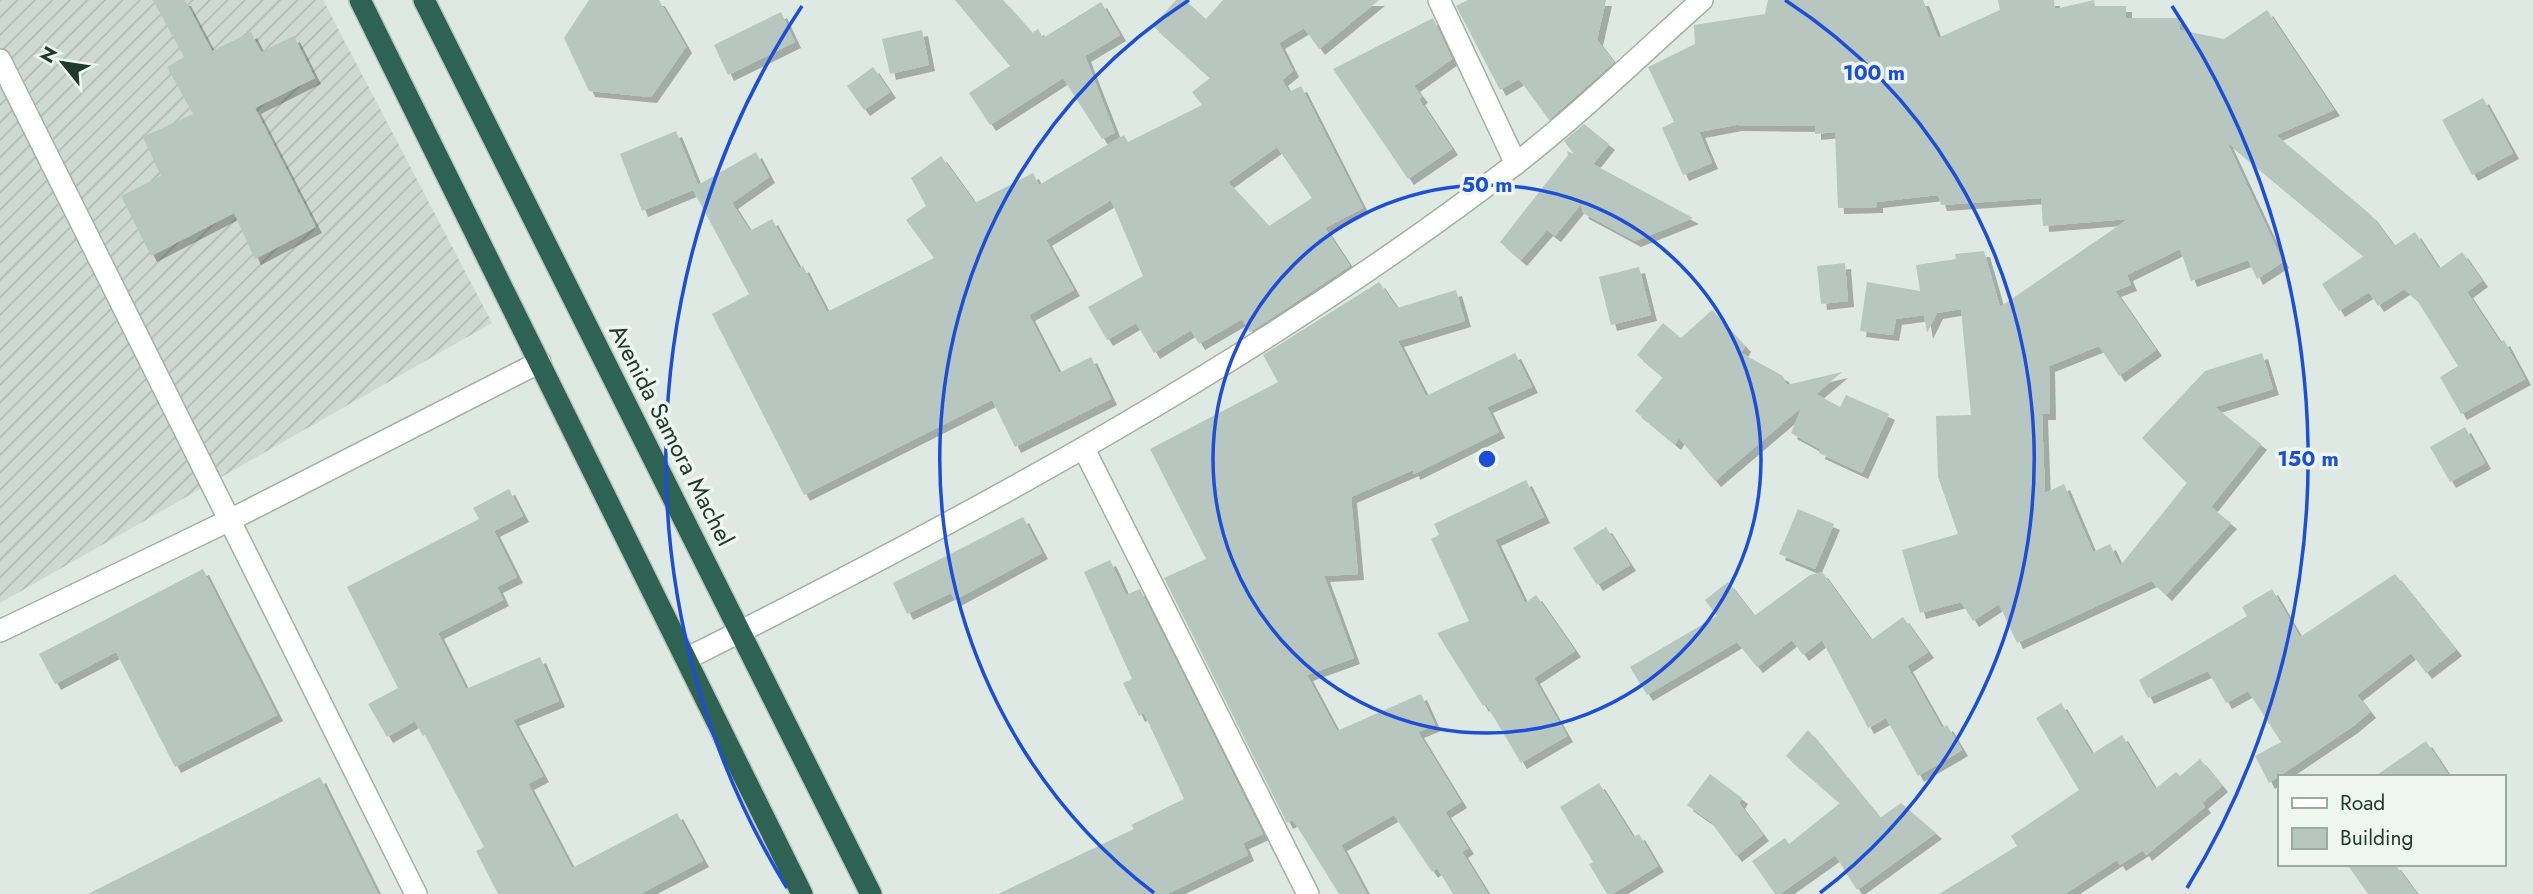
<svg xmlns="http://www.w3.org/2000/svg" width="2533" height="894" font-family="Jost,sans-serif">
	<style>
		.industrial { fill: url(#industrial-furrows) }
		.building { fill: #b7c6bf; fill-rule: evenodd; filter: url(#shadow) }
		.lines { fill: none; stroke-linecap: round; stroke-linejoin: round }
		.minor-casing { stroke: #a2b0a9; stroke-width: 24 }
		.highway-casing { stroke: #bcc3c1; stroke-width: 24 }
		.minor { stroke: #fff; stroke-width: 21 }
		.highway { stroke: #2e6253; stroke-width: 21 }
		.ring { fill: none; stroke: #1d4ed8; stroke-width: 3.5 }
		.labels { text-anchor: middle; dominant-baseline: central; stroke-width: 7; stroke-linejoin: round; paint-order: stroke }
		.street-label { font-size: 24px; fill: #21382f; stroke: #eef6f1 }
		.centre { fill: #1d4ed8; stroke: #eef6f1; stroke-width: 3.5 }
		.ring-label { font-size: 21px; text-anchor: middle; font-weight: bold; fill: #1d4ed8; stroke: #eef6f1; stroke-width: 7; stroke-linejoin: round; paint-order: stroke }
	</style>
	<defs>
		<pattern id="industrial-furrows" width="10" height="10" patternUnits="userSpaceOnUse" patternTransform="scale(1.75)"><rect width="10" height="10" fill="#cdd9d2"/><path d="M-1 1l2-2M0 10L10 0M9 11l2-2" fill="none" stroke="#b0bbb5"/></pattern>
		<filter id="shadow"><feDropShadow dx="6" dy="6" stdDeviation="0" flood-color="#0004"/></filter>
	</defs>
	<rect width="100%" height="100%" fill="#dee9e3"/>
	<!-- industrial -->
	<path class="industrial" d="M0 0H323L492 323 0 603Z"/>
	<!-- building -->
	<g class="building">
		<path d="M153 0H185L212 51 251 32 261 52 294 36 315 78 255 108 316 227 255 259 234 213 151 256 121 196 161 176 143 137 193 114 167 67 184 57Z"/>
		<path d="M589 0H659L686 47 651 97 589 91 564 38Z"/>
		<path d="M955 0H1003L1032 33 1038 29 1043 38 1101 2 1120 35 1085 56 1115 133 1102 139 1063 78 990 125 969 93 1010 66Z"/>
		<path d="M1176 0H1185L1206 19 1223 0H1379L1319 49 1304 28 1279 43 1293 71 1282 80 1289 92 1301 86 1363 208 1325 228 1350 266 1250 332 1242 319 1199 344 1191 330 1154 353 1136 323 1107 340 1088 307 1143 276 1111 200 1046 240 1074 290 1029 315 1059 373 1091 357 1111 399 1015 447 992 400 804 495 712 314 749 294 693 190 642 211 620 154 676 131 698 185 756 152 769 177 732 203 750 231 772 219 799 268 803 266 827 312 934 258 906 220 926 206 911 178 941 156 975 203 1033 173 1039 185 1124 135 1128 142 1202 105 1192 92 1210 78 1153 26ZM1277 147 1312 198 1269 226 1228 182Z"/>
		<path d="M1468 0H1606L1597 40 1614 62 1549 120 1519 79 1500 90 1456 6Z"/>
		<path d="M1768 0H1923L1938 38 2000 10 1998 0H2054L2055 9 2094 0 2095 6H2126V18H2180V30L2224 39 2267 10 2334 110 2276 135 2371 215 2394 246 2415 232 2439 269 2462 252 2482 281 2467 292 2500 342 2504 340 2525 379 2461 414 2440 377 2458 366 2417 300 2404 289 2378 306 2369 292 2339 311 2322 284 2364 256 2227 142 2283 262 2257 279 2248 260 2191 281 2180 249 2127 275 2131 285 2115 291 2156 350 2119 376 2099 346 2049 366 2050 414H2042L2045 493 2064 484 2093 552 2110 544 2120 566 2187 483 2142 438 2205 371 2262 353 2273 389 2215 407 2261 444 2211 507 2231 523 2166 595 2151 581 2017 643 1999 604 1973 621 1961 602 1920 613 1902 550 1958 534 1938 477 1936 416 1971 415 1961 309 1937 313 1927 333 1924 315 1896 319 1893 335 1860 331 1867 282 1920 291 1916 265 1956 259 1955 254 1984 251 2000 307 2128 219 2043 226 2041 198 1941 205 1938 195 1877 202V207L1838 208 1835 132 1815 134V126L1736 125 1699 132 1712 163 1683 175 1662 128 1674 122 1648 67 1695 44 1694 25 1765 14Z"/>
		<path d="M781 12 795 42 728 75 714 45Z"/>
		<path d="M1433 18 1452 59 1414 86 1422 97 1419 99 1452 149 1408 179 1333 69Z"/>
		<path d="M922 30 929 65 890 74 882 39Z"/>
		<path d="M873 67 890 92 864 110 847 86Z"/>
		<path d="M2483 98 2513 153 2472 175 2442 120Z"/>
		<path d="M1584 124 1609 144 1593 164 1693 218 1635 241 1583 213 1581 204 1555 236 1547 230 1521 260 1500 242 1568 155 1567 151 1574 154 1564 141Z"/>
		<path d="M1845 263 1848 301 1821 304 1817 266Z"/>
		<path d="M1639 267 1651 315 1611 325 1599 277Z"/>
		<path d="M1379 282 1397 308 1456 290 1465 321 1398 341 1426 396 1515 353 1532 387 1487 407 1499 432 1414 474 1413 470 1351 497 1358 574 1324 576 1354 658 1307 675 1337 731 1421 694 1435 725 1418 732 1461 802 1445 812 1468 848 1462 852 1488 894H1453L1437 868 1432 872 1394 815 1341 845 1367 894H1339L1293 820 1287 823 1164 578 1206 559 1150 449 1278 382 1263 355Z"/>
		<path d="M1712 310 1745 346 1741 353 1783 376 1787 385 1842 372 1816 394 1840 407 1846 395 1889 414 1862 473 1819 453 1820 449 1791 433 1802 407 1715 481 1679 438 1675 444 1635 411 1663 377 1637 355 1663 323 1681 338Z"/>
		<path d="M2465 427 2485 463 2450 482 2430 447Z"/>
		<path d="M1526 480 1544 517 1495 540 1525 603 1536 595 1575 651 1534 678 1567 736 1521 763 1486 704 1483 706 1437 633 1469 621 1431 539 1439 535 1434 524Z"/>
		<path d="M509 489 523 516 494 531 517 577 497 587 503 600 438 633 466 689 540 657 559 701 513 720 543 776 528 784 572 868 677 813 703 861 640 894H498L476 851 484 847 425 735 423 736 415 721 387 737 368 704 398 688 347 587 479 519 473 508Z"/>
		<path d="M1798 509 1834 524 1815 569 1779 554Z"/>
		<path d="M1023 517 1042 553 955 600 951 593 907 614 893 583Z"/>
		<path d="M1606 527 1630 565 1597 585 1573 548Z"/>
		<path d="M1110 560 1126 595 1140 589 1263 834 1243 843 1248 855 1167 894H998L1134 829 1131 825 1184 799 1144 713 1139 716 1123 683 1132 679 1084 572Z"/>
		<path d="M203 569 277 715 175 767 116 652 55 684 39 654Z"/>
		<path d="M1822 572 1871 640 1903 617 1928 652 1907 666 1942 728 1947 725 1962 750 1918 776 1886 718 1868 728 1822 640 1803 655 1792 640 1757 667 1737 642 1647 695 1630 667 1717 616 1705 600 1728 582 1754 616 1810 575Z"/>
		<path d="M2395 574 2456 650 2426 673 2411 653 2357 695 2370 712 2352 727 2269 783 2255 756 2281 742 2248 691 2226 703 2208 671 2148 698 2139 680 2247 616 2242 607 2272 589 2300 637Z"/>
		<path d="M2061 703 2092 754 2122 735 2155 789 2176 772 2180 776 2200 759 2222 786 2202 803 2205 807 2146 855 2143 850 2120 865 2117 860 2065 894H1939L2017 846 2011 836 2079 790 2036 718Z"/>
		<path d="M1808 730 1880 818 1901 803 1936 833 1857 890 1835 855 1780 894H1775L1752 861 1785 838 1789 844 1840 803 1786 756Z"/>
		<path d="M2426 741 2450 777H2374Z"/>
		<path d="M1710 774 1742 798 1739 803 1763 835 1736 856 1711 822 1687 805Z"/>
		<path d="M320 777 378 894H88Z"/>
		<path d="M1599 783 1633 837 1639 834 1658 866 1612 894H1607L1589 864 1593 862 1560 807Z"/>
		<path d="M2347 864H2395L2417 894H2368Z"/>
	</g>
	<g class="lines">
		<!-- minor casing -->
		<g class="minor-casing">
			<g id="minor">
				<path d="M1439 0 1516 164"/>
				<path d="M0 60 416 894"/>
				<path d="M1084 449 1308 894"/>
				<path d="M0 631 232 519 540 362"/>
				<path d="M686 659C973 515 1258 361 1514 165 1580 114 1640 55 1702 0"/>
			</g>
		</g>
		<!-- highway casing -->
		<g class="highway-casing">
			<g id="highway">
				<path d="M360 0 802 894"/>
				<path d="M424 0 871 894"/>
			</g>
		</g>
		<!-- minor -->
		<use href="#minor" class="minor"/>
		<!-- highway -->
		<use href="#highway" class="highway"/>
	</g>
	<!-- distance rings -->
	<g class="ring">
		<circle cx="1487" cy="459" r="274"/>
		<path d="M1154 893A547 547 0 0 1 1189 0M1785 0A547 547 0 0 1 1820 893"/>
		<path d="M787 888A821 821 0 0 1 802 6M2172 6A821 821 0 0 1 2187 888"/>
	</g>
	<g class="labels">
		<!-- street labels -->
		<g class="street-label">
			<text transform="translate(672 435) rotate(63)">Avenida Samora Machel</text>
		</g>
	</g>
	<circle cx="1487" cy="459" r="10" class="centre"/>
	<g class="ring-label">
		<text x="1874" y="80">100 m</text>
		<text x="1487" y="192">50 m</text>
		<text x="2308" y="466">150 m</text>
	</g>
	<!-- legend -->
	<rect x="2278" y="775" width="228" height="91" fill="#eef6f1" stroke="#9caaa3" stroke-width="2"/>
	<rect x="2292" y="798" width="35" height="10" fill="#ffffff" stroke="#9caaa3" stroke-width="2"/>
	<text x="2340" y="810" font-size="21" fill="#21382f">Road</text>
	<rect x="2292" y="828" width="35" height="21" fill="#b7c6bf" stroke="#9caaa3" stroke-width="2"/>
	<text x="2340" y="845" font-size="21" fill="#21382f">Building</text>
	<!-- north arrow -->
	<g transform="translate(63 63) rotate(300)" stroke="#eef6f1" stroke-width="5" paint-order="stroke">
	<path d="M0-5L12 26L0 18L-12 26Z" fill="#21382f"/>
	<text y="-10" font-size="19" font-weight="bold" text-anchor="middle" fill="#21382f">N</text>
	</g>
</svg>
